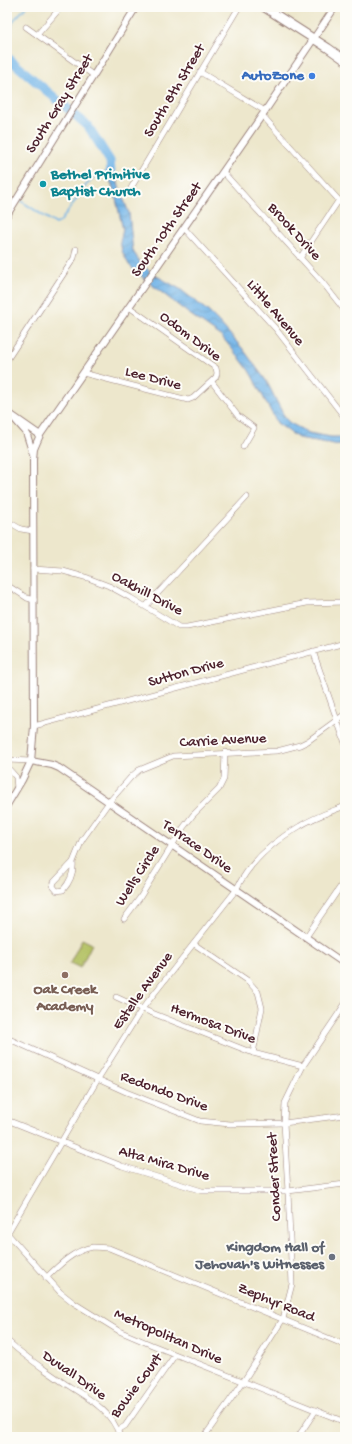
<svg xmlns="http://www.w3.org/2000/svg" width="352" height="1444" font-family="'Gochi Hand',sans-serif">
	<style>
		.grass { fill: url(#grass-tufts); stroke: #7e7047 }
		.water { fill: url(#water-waves); stroke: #5e6a8a }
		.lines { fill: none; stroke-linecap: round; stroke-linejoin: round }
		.stream { stroke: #73b5e8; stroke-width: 1.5 }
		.river { stroke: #73b5e8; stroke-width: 9 }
		.minor-casing { stroke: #9c837c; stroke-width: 6 }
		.tertiary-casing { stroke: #9c837c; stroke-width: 8 }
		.primary-casing { stroke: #9c837c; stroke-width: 10 }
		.minor { stroke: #fff; stroke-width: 5 }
		.tertiary { stroke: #fff; stroke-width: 6 }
		.primary { stroke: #fff; stroke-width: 8 }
		.shop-dot { fill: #3f7fe0; stroke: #fdfcf7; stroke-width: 1.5 }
		.culture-dot { fill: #0f9aa8; stroke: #fdfcf7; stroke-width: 1.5 }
		.education-dot { fill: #8d6e63; stroke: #fdfcf7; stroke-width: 1.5 }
		.worship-dot { fill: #6b7280; stroke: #fdfcf7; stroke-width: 1.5 }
		.labels { text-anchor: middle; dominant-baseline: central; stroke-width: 4; stroke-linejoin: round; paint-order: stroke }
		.shop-label { font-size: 15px; font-weight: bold; fill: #366cbe; stroke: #fdfcf7; text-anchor: end }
		.street-label { font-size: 15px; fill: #4a1f2b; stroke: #fdfcf7 }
		.culture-label { font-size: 15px; font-weight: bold; fill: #0d838f; stroke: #fdfcf7; text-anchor: start }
		.education-label { font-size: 15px; font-weight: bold; fill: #785e54; stroke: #fdfcf7 }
		.worship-label { font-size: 15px; font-weight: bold; fill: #5b616d; stroke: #fdfcf7; text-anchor: end }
	</style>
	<defs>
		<pattern id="grass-tufts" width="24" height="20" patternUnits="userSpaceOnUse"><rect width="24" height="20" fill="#b3c163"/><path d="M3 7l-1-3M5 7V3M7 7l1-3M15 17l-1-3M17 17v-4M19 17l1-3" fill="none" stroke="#9ba556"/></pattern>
		<pattern id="water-waves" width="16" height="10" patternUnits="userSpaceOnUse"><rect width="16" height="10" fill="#73b5e8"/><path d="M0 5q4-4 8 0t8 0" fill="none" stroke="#6093bc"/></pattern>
	</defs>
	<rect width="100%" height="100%" fill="#fdfcf7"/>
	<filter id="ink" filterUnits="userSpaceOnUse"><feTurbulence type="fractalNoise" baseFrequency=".025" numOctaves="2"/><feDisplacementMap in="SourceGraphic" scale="8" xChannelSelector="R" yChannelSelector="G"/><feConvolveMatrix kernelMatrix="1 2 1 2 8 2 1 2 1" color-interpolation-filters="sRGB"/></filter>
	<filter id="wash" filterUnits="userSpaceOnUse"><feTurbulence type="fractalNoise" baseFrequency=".012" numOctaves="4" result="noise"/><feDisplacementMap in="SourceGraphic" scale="16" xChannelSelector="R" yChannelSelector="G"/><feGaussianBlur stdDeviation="0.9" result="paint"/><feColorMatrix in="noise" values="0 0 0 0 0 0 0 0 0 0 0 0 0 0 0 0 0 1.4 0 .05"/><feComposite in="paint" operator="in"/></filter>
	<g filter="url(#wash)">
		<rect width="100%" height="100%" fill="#ede7cc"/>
		<!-- grass -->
		<path class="grass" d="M82 939 92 944 80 968 70 963Z"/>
		<!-- water -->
		<path class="water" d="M110 161 113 165 120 190 129 213 133 251 141 264 153 274 180 289 209 312 218 321 243 349 267 382 285 418 290 423 309 433 331 437H345V446L298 438 277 423 250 372 239 357 221 336 188 313 147 281 129 265 122 251 120 241 123 230 114 190 109 178 107 168Z"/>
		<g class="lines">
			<!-- stream -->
			<g class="stream">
				<path d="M7 49 13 21 26 7"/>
				<path d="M7 192 12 195"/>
				<path d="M21 201 56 224 60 222 87 184 95 177 109 170"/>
			</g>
			<!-- river -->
			<path class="river" d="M7 57 88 126 110 161 111 172"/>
		</g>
	</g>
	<g filter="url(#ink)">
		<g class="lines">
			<!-- minor casing -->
			<g class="minor-casing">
				<g id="minor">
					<path d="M26 27 93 75"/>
					<path d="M37 35 61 7"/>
					<path d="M200 72 265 111"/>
					<path d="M262 115 345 207"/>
					<path d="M223 172 323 283 345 311"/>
					<path d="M131 188 239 7"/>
					<path d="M184 228 275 328 342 414 345 416"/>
					<path d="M300 258 339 200"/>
					<path d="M7 360 74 258 76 249"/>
					<path d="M83 373 188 400 193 398 216 377 217 373 216 368 129 307"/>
					<path d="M212 382 238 416 254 428 243 447"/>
					<path d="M7 521 21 529 33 531"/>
					<path d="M33 569 63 571 88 578 109 586 131 598 179 627H187L307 603 345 602"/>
					<path d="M7 585 27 598 34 600"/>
					<path d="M146 606 247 497"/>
					<path d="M313 651 345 743"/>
					<path d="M34 726 345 643"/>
					<path d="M7 760 31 761"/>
					<path d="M7 767 16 777 17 789"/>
					<path d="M73 862C74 872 70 882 63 890L57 891 53 886 54 882 73 862 82 840 109 802 131 777 139 770 173 756 277 751 300 745 308 741 345 714"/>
					<path d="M124 919 139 899 183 828 193 815 219 789 224 779 225 752"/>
					<path d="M306 937 345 880"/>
					<path d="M194 944 247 980 258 992 262 1008 253 1053"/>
					<path d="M116 997 142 1009 253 1053 303 1066"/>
					<path d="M7 1038 126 1092 200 1121 230 1124 284 1123 345 1115"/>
					<path d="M7 1120 122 1166 202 1191H288L345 1184"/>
					<path d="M7 1233 60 1292 74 1303 119 1331 152 1345 345 1422"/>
					<path d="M7 1234 98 1079 142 1009 236 890C249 863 274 841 300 826 314 817 330 812 345 806"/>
					<path d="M46 1278C59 1265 74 1250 93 1247 98 1247 104 1248 109 1248L345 1345"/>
					<path d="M7 1340C23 1356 43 1368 61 1381 84 1396 112 1409 120 1437"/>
					<path d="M118 1430 125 1426 175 1355"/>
					<path d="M204 1437 243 1382 283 1319 292 1284 288 1191 284 1123 285 1103 303 1066 345 1004"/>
					<path d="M298 1437 316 1410"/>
				</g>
			</g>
			<!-- tertiary casing -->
			<g class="tertiary-casing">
				<g id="tertiary">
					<path d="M7 215 136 7"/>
					<path d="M7 412 40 435"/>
					<path d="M12 416 26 432 33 454"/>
					<path d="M31 761 52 765 59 768 345 964"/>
					<path d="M7 805 22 780 31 761 34 726 33 459 34 449 40 435 265 111 335 7"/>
				</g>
			</g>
			<!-- primary casing -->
			<g class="primary-casing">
				<path id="primary" d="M264 7 328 48 345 60"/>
			</g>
			<!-- minor -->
			<use href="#minor" class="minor"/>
			<!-- tertiary -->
			<use href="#tertiary" class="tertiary"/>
			<!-- primary -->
			<use href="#primary" class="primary"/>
		</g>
	</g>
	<!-- markers -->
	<circle class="shop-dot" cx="312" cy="76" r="4"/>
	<circle class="culture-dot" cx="43" cy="184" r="4"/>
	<circle class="education-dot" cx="65" cy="975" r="4"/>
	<circle class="worship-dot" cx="332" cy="1257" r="4"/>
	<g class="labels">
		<!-- shop labels -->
		<g class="shop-label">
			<text x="304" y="76">AutoZone</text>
		</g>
		<!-- street labels -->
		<g class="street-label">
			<text transform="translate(175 91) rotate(-59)">South 8th Street</text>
			<text transform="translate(60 104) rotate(-58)">South Gray Street</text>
			<text transform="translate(167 230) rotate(-55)">South 10th Street</text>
			<text transform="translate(294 232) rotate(48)">Brook Drive</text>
			<text transform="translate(275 313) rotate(50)">Little Avenue</text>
			<text transform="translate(190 337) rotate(37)">Odom Drive</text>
			<text transform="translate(153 379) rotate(15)">Lee Drive</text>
			<text transform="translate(147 594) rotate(28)">Oakhill Drive</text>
			<text transform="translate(186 673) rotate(-15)">Sutton Drive</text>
			<text transform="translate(223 741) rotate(-3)">Carrie Avenue</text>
			<text transform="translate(197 847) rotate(35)">Terrace Drive</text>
			<text transform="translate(138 876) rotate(-57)">Wells Circle</text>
			<text transform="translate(143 991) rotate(-54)">Estelle Avenue</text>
			<text transform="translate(213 1024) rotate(21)">Hermosa Drive</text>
			<text transform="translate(164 1092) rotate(20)">Redondo Drive</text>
			<text transform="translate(164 1164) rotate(16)">Alta Mira Drive</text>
			<text transform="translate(275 1177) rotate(-93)">Conder Street</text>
			<text transform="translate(276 1303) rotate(22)">Zephyr Road</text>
			<text transform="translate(168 1337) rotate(24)">Metropolitan Drive</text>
			<text transform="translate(74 1376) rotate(35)">Duvall Drive</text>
			<text transform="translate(137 1386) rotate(-53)">Bowie Court</text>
		</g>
		<!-- culture labels -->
		<g class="culture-label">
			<text x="51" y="175">Bethel Primitive<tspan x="51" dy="17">Baptist Church</tspan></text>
		</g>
		<!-- education labels -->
		<g class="education-label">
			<text x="65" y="990">Oak Creek<tspan x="65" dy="17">Academy</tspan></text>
		</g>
		<!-- worship labels -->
		<g class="worship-label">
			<text x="324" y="1248">Kingdom Hall of<tspan x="324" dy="17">Jehovah's Witnesses</tspan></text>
		</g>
	</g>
	<!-- margin -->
	<rect width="352" height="1444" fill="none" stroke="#fdfcf7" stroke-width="24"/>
</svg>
